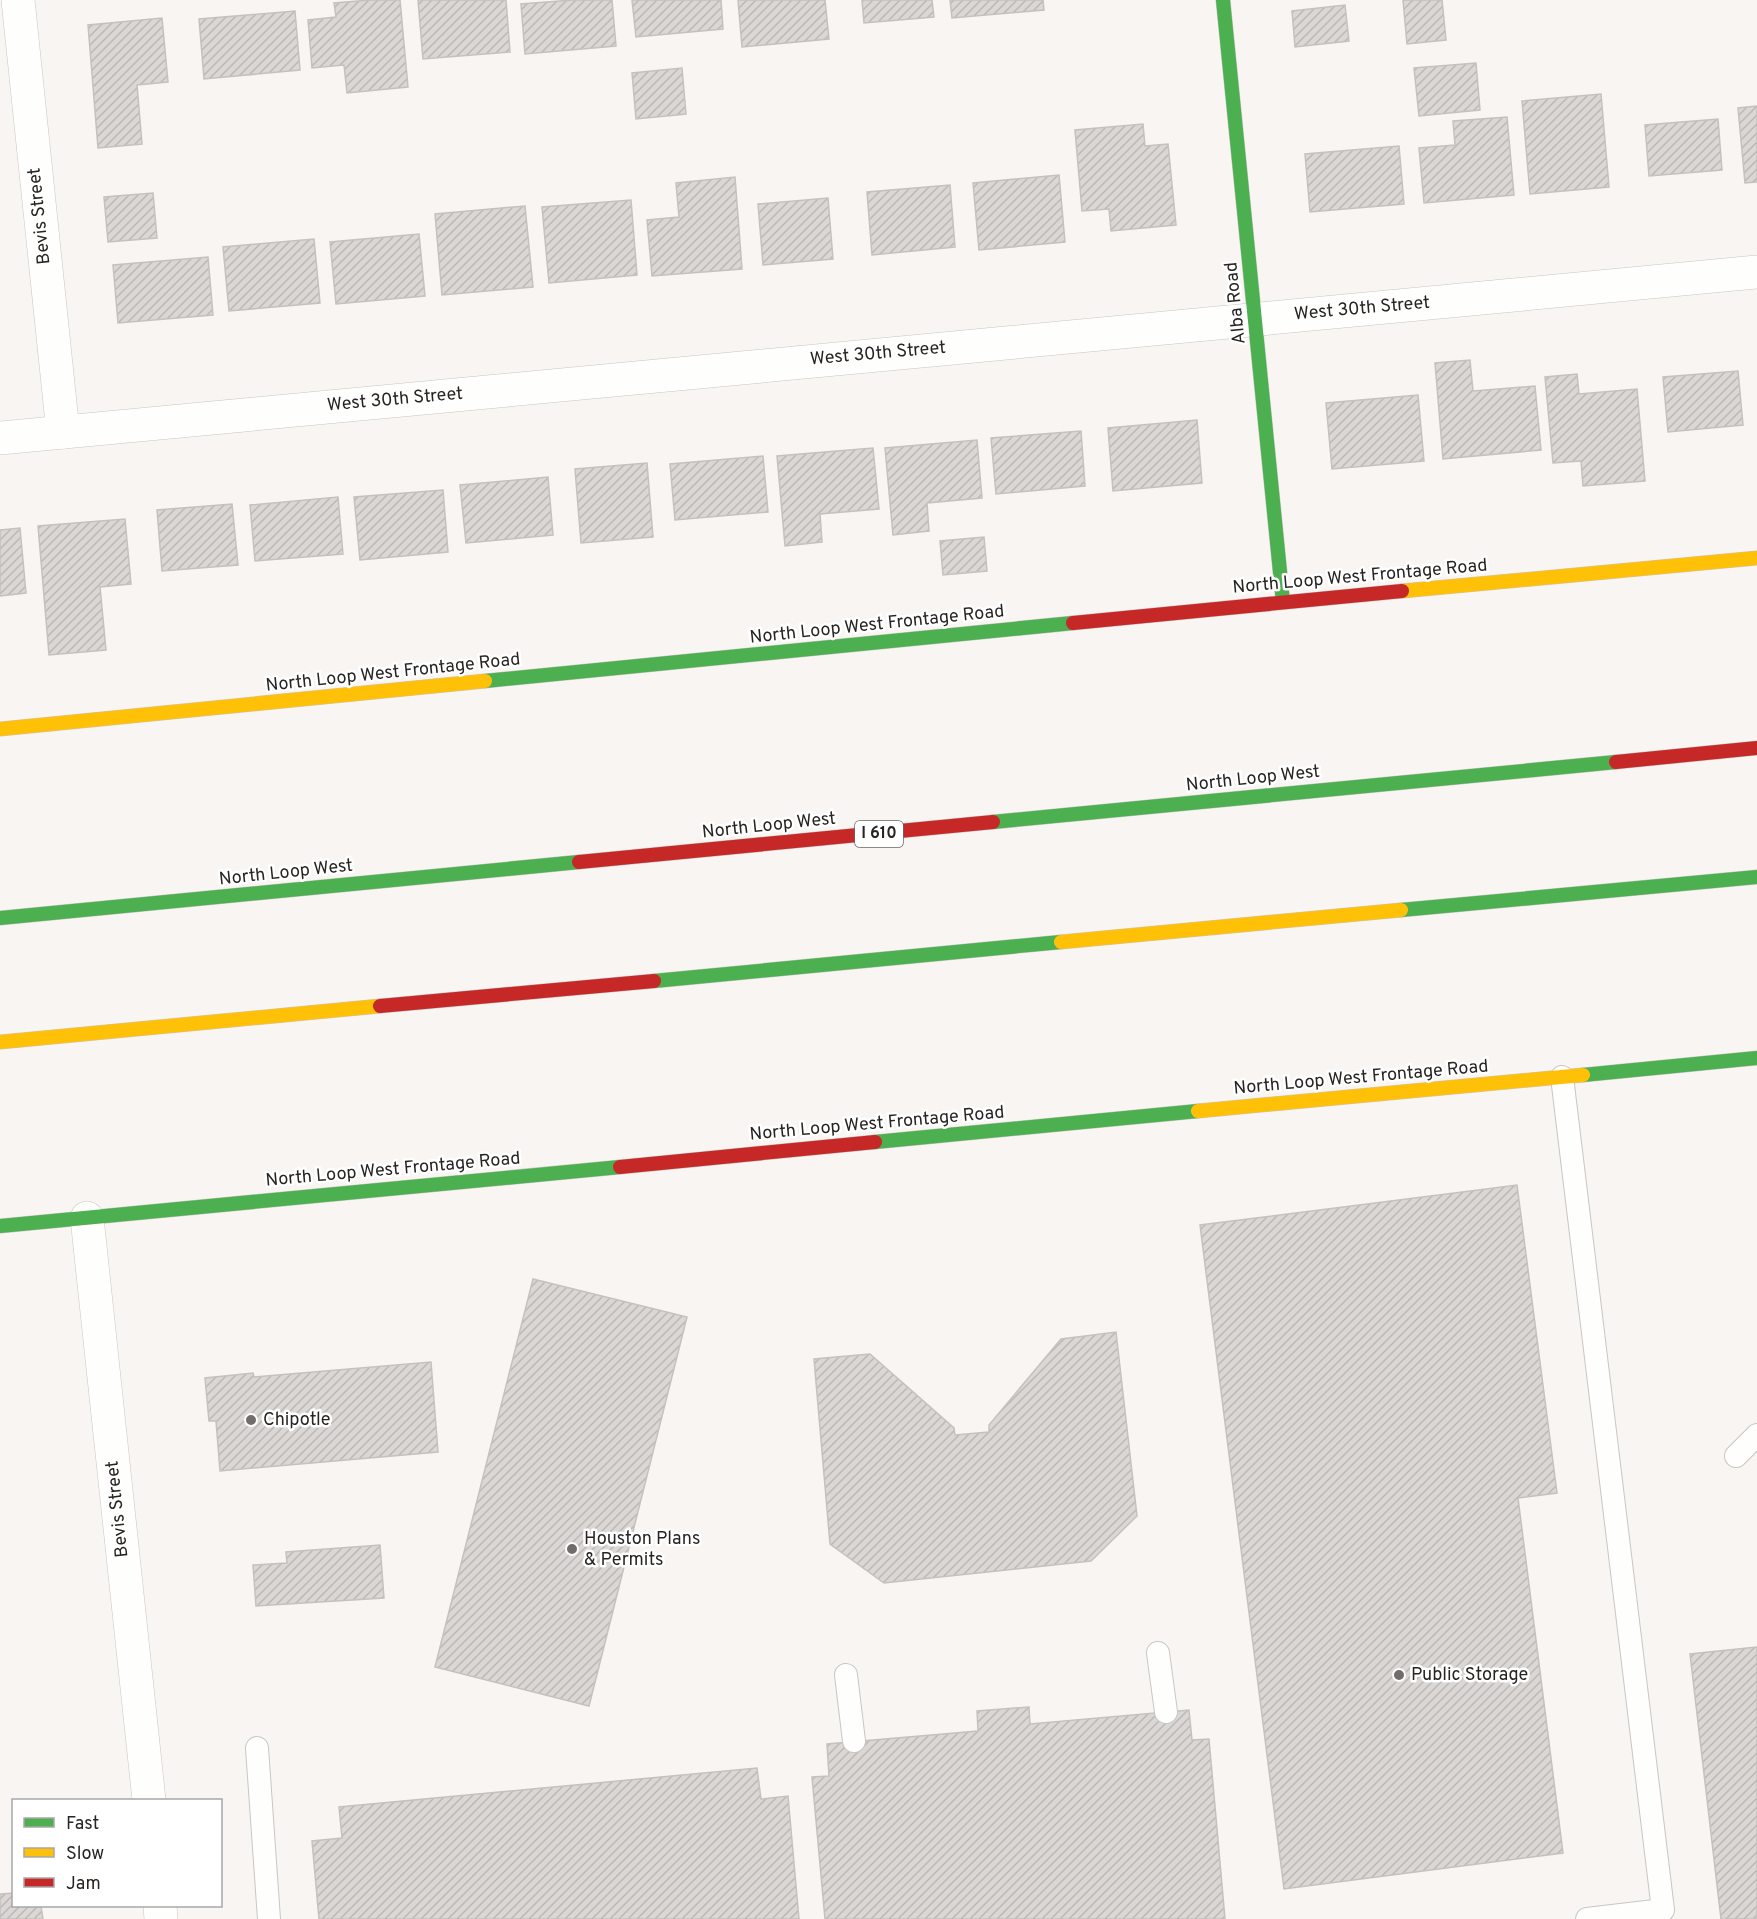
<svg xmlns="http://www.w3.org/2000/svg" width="1757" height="1919" font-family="Overpass,sans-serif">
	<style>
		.building { fill: url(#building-hatch); stroke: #c4c2bf; stroke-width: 1.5 }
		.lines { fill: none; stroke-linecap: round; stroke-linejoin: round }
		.lane-casing { stroke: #c9c6c3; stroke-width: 24 }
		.street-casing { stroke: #c9c6c3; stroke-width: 34 }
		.fast-casing { stroke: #c9c6c3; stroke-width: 15 }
		.slow-casing { stroke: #c9c6c3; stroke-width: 15 }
		.jam-casing { stroke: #c9c6c3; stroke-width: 15 }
		.lane { stroke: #fefefd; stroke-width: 22 }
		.street { stroke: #fefefd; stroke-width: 33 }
		.fast { stroke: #4caf50; stroke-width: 14 }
		.slow { stroke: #ffc107; stroke-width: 14 }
		.jam { stroke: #c62828; stroke-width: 14 }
		.poi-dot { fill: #706d6b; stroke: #fff; stroke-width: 2 }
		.labels { text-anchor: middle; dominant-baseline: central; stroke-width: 5; stroke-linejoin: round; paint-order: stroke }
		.shield { fill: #fff; stroke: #686664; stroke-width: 1.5 }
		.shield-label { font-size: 16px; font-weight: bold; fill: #272422 }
		.street-label { font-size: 18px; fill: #272422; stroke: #fff }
		.poi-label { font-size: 18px; fill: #272422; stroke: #fff; text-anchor: start }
	</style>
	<defs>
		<pattern id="building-hatch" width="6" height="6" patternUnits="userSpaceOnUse" patternTransform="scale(1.5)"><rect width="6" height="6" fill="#dad7d4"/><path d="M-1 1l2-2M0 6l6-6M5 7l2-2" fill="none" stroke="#bbb8b6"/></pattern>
	</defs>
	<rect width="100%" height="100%" fill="#f8f5f2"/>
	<!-- building -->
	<g class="building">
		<path d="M370 0H400L408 87 347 93 344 65 312 68 308 20 336 17 334 3Z"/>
		<path d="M418 0H506L510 52 423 59Z"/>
		<path d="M572 0H612L616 46 525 54 521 4Z"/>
		<path d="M632 0H721L723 29 636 37Z"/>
		<path d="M738 0H825L829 39 742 47Z"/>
		<path d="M862 0H932L934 17 864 23Z"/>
		<path d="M950 0H1043L1044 10 952 18Z"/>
		<path d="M1403 0H1442L1446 40 1407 44Z"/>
		<path d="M1345 5 1349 41 1295 47 1292 11Z"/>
		<path d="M295 11 300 70 204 79 199 19Z"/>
		<path d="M162 18 168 82 137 85 142 144 98 148 88 25Z"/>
		<path d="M1476 63 1480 110 1419 116 1414 68Z"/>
		<path d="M682 68 686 114 636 119 632 73Z"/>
		<path d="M1601 94 1609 187 1530 194 1522 101Z"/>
		<path d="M1757 106V182L1745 183 1738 108Z"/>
		<path d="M1507 117 1514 195 1424 203 1419 148 1455 145 1453 121Z"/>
		<path d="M1718 119 1722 170 1649 176 1645 125Z"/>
		<path d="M1143 124 1145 146 1168 144 1176 225 1111 231 1109 209 1082 211 1075 130Z"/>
		<path d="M1399 146 1404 204 1310 212 1305 154Z"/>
		<path d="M1059 175 1065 242 979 250 973 183Z"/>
		<path d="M735 177 742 269 652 276 647 220 679 217 676 183Z"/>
		<path d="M950 185 955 247 872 255 867 192Z"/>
		<path d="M153 193 157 238 108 242 104 197Z"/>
		<path d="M828 198 833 259 763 265 758 204Z"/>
		<path d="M631 200 637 275 549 283 542 207Z"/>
		<path d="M525 206 533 287 442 295 435 214Z"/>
		<path d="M419 234 425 296 336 304 330 242Z"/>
		<path d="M314 239 320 303 229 311 223 247Z"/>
		<path d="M208 257 213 315 118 323 113 265Z"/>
		<path d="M1470 360 1473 391 1535 386 1541 450 1443 459 1435 363Z"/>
		<path d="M1738 371 1743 425 1668 432 1663 377Z"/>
		<path d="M1577 374 1579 394 1637 389 1645 481 1583 486 1581 461 1553 463 1545 377Z"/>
		<path d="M1418 395 1424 461 1332 469 1326 403Z"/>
		<path d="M1197 420 1202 483 1113 491 1108 428Z"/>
		<path d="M1081 431 1085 486 996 494 991 438Z"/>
		<path d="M977 440 982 498 927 503 929 531 893 535 885 448Z"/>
		<path d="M873 448 879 509 820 514 822 542 785 546 777 456Z"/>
		<path d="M763 456 768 512 675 520 670 464Z"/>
		<path d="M647 463 653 537 581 543 575 469Z"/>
		<path d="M548 477 553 535 466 543 460 485Z"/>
		<path d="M443 490 448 552 360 560 354 497Z"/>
		<path d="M338 497 343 554 255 561 250 505Z"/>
		<path d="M232 504 238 565 162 571 157 510Z"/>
		<path d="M125 519 131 584 100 587 106 650 49 655 38 526Z"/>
		<path d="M20 528 26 593 0 596V530Z"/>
		<path d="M984 537 987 571 943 575 940 541Z"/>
		<path d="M1517 1185 1557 1493 1518 1498 1563 1853 1284 1889 1200 1225Z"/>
		<path d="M533 1279 687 1317 589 1706 435 1667Z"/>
		<path d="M1116 1332 1137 1516 1091 1561 884 1583 830 1544 814 1359 870 1354 954 1428 955 1435 989 1432V1425L1061 1339Z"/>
		<path d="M431 1362 438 1452 220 1471 216 1421H209L205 1378 253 1373 254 1377Z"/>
		<path d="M380 1545 384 1598 256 1606 253 1565 287 1563 286 1552Z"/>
		<path d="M1757 1647V1919H1721L1690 1654Z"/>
		<path d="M1029 1707 1030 1724 1189 1710 1192 1740 1209 1739 1225 1919H825L812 1777 829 1776 827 1744 978 1731 977 1711Z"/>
		<path d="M757 1768 761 1799 788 1796 799 1919H319L312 1841 342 1838 339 1807Z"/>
		<path d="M14 1893V1906H41L43 1919H0V1894Z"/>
	</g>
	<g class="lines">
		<!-- lane casing -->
		<g class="lane-casing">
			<g id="lane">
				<path d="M1562 1077 1663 1910 1587 1919"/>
				<path d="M1736 1456 1757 1435"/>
				<path d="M1158 1653 1166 1712"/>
				<path d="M846 1675 854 1741"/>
				<path d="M257 1748 269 1919"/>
			</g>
		</g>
		<!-- street casing -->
		<g class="street-casing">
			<g id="street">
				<path d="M18 0 63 432"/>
				<path d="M0 438 1757 272"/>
				<path d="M87 1218 149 1800"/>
				<path d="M160 1906 161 1919"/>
			</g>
		</g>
		<!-- fast casing -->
		<g class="fast-casing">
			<g id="fast">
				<path d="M1223 0 1283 602"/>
				<path d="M485 681 1073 623"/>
				<path d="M993 822 1616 762"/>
				<path d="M1401 910 1757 877"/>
				<path d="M0 918 579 862"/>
				<path d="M654 981 1061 942"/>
				<path d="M1583 1075 1757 1058"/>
				<path d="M875 1142 1198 1111"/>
				<path d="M0 1226 620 1167"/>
			</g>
		</g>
		<!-- slow casing -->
		<g class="slow-casing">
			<g id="slow">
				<path d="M1402 591 1757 558"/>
				<path d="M0 729 485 681"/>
				<path d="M1061 942 1401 910"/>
				<path d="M0 1042 380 1006"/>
				<path d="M1198 1111 1583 1075"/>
			</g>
		</g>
		<!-- jam casing -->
		<g class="jam-casing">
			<g id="jam">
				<path d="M1073 623 1402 591"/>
				<path d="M1616 762 1757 748"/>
				<path d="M579 862 993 822"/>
				<path d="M380 1006 654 981"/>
				<path d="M620 1167 875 1142"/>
			</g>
		</g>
		<!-- lane -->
		<use href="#lane" class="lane"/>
		<!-- street -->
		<use href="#street" class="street"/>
		<!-- fast -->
		<use href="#fast" class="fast"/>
		<!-- slow -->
		<use href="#slow" class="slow"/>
		<!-- jam -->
		<use href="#jam" class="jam"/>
	</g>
	<!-- markers -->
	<g class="poi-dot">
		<circle cx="251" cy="1420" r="6"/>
		<circle cx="572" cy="1549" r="6"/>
		<circle cx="1399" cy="1675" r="6"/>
	</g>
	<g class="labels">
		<!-- shield labels -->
		<rect class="shield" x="855" y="821" width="48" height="26" rx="4.5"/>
		<g class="shield-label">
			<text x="879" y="834">I 610</text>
		</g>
		<!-- street labels -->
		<g class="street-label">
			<text transform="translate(40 216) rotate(-96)">Bevis Street</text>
			<text transform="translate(1236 303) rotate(-96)">Alba Road</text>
			<text transform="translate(1362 309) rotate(-5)">West 30th Street</text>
			<text transform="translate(878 354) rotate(-5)">West 30th Street</text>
			<text transform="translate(395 400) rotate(-5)">West 30th Street</text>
			<text transform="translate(1360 577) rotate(-5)">North Loop West Frontage Road</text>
			<text transform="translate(877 625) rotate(-6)">North Loop West Frontage Road</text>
			<text transform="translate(393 673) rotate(-6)">North Loop West Frontage Road</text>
			<text transform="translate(1253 779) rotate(-6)">North Loop West</text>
			<text transform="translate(769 826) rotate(-6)">North Loop West</text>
			<text transform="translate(286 873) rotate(-6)">North Loop West</text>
			<text transform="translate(1361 1078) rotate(-5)">North Loop West Frontage Road</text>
			<text transform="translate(877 1124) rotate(-5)">North Loop West Frontage Road</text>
			<text transform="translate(393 1170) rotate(-5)">North Loop West Frontage Road</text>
			<text transform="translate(118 1509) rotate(-96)">Bevis Street</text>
		</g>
		<!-- poi labels -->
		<g class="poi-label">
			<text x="263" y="1420">Chipotle</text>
			<text x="584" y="1539">Houston Plans<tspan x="584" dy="21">&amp; Permits</tspan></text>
			<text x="1411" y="1675">Public Storage</text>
		</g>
	</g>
	<!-- legend -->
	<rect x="12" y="1799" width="210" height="108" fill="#ffffff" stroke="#a9a7a7" stroke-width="1.5"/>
	<rect x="24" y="1818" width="30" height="9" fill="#4caf50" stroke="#a9a7a7" stroke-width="1.5"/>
	<text x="66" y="1829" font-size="18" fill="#272422">Fast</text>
	<rect x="24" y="1848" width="30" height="9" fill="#ffc107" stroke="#a9a7a7" stroke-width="1.5"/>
	<text x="66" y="1859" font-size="18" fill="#272422">Slow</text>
	<rect x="24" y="1878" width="30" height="9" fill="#c62828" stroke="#a9a7a7" stroke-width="1.5"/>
	<text x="66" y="1889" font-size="18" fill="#272422">Jam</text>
</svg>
